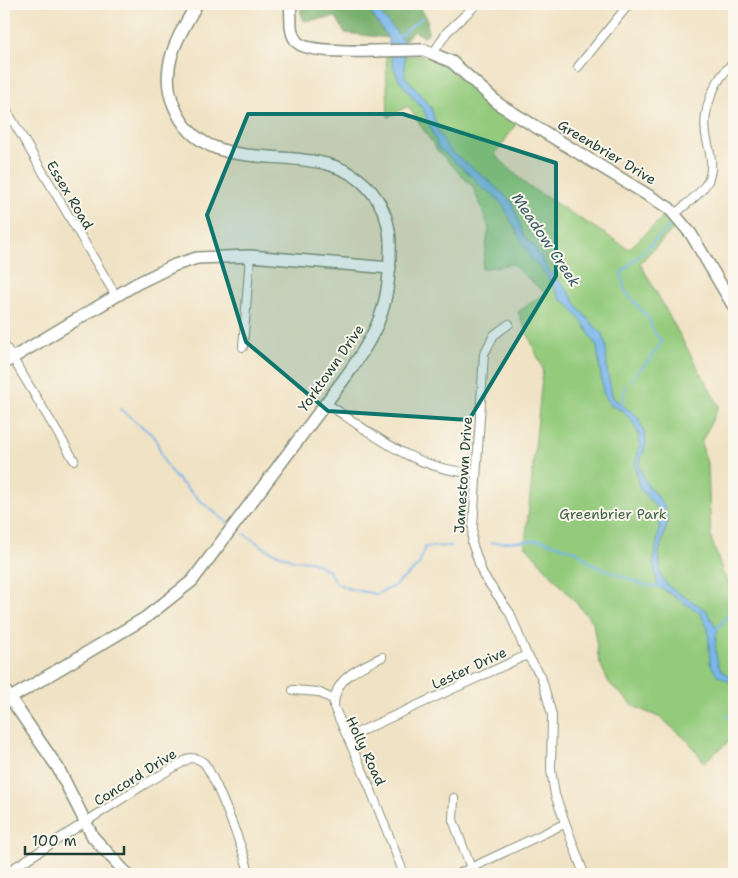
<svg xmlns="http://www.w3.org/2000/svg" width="738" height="878" font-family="'Shantell Sans',sans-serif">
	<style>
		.green { fill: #93ca7c; stroke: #598458 }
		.forest { fill: #76ae6c; stroke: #4a7650 }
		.water { fill: #79b6eb; stroke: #4c7a90 }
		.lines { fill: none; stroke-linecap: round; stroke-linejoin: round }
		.stream { stroke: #79b6eb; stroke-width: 2 }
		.street-casing { stroke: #88907c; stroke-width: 10 }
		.secondary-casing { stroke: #88907c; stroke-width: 14 }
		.street { stroke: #fff; stroke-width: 8 }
		.secondary { stroke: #fff; stroke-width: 11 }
		.marked { fill: #0f766e; fill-opacity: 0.2; stroke: #0f766e; stroke-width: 4; stroke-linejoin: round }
		.labels { text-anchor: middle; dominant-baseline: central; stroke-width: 4; stroke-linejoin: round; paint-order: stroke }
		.street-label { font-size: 14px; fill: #1f3d34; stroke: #fbf7ec }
		.park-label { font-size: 14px; fill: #3c6046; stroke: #fbf7ec }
		.water-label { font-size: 15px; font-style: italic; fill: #365b62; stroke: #fbf7ec }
	</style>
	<rect width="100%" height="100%" fill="#fbf7ec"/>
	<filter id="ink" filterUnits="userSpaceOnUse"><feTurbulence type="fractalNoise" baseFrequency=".02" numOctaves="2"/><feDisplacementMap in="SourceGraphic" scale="10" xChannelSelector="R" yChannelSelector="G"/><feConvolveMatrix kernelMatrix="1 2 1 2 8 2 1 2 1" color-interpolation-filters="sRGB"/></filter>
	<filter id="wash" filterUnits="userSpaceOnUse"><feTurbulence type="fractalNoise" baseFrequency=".0096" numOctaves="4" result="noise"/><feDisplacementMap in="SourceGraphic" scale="20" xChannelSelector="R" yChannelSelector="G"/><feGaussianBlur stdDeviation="1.12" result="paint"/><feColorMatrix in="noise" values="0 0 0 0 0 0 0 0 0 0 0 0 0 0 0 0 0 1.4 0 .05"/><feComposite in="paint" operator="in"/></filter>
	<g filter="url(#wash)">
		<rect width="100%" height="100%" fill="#f0e2c4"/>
		<!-- green -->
		<path class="green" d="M386 55 424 56 444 64 485 101 516 124 495 155 528 186 629 249 661 219V212L681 229 674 228 640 263 719 406 701 443 708 467 711 538 723 573 734 590V739H732L704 762 689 742 661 718 635 707 609 683 599 661 593 622 525 545 543 369 518 312 545 293 512 264 482 269 489 228 473 187 437 150 408 106 388 117Z"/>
		<!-- forest -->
		<g class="forest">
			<path d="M315 4H365L388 38 345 33 336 17 304 21 301 13V6Z"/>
			<path d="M372 4H418L427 18 428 33 424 37 414 31 404 41Z"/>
		</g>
		<!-- water -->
		<path class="water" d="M365 4H372L404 41 405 76 431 107 437 129 449 150 482 175 512 202 524 236 535 247 548 270 569 292 580 310 602 334 606 345 607 370 613 398 638 417 645 435 646 444 639 465 646 483 664 505 668 521 659 552 661 576 669 587 706 610 718 631C714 638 715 660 720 668 723 673 729 676 734 677V684L717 675 710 663 708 628 700 613 658 586 653 563 660 526 658 509 639 488 635 465 640 445 638 433 632 421 623 411 610 405 603 392 597 347 583 323 567 303 561 300 547 276 531 259 504 207 492 193 483 189 474 178 438 148 424 111 399 80 393 66 388 38Z"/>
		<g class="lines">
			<!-- stream -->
			<g class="stream">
				<path d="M398 37 423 17"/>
				<path d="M630 380 649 360 662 342 652 329 650 320 625 291 621 273 673 223"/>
				<path d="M622 407 625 385"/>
				<path d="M120 409 155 437 164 461 174 476 203 503 228 523"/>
				<path d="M244 534 268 550 293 560 311 561 328 570 336 583 350 589 376 594 393 587 419 565 425 547 452 546"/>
				<path d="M491 543 542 540 578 552 593 565 644 585 660 587"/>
				<path d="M716 630 726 618 734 601"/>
				<path d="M727 716 734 719"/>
			</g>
		</g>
	</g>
	<g filter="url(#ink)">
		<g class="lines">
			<!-- street casing -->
			<g class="street-casing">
				<g id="street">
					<path d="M434 52 447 32 477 4"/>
					<path d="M578 67 629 4"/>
					<path d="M4 106 116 296"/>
					<path d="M675 214C686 204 701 194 708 181 715 164 709 151 706 135 702 109 714 80 734 62"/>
					<path d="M509 324 494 335 484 354 472 543 483 575 510 613 526 653 541 676 552 715 551 770 555 795 584 874"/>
					<path d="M4 344 74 460"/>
					<path d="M243 347 250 256"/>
					<path d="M326 403C374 435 416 471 476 473"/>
					<path d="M382 657C359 668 333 678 334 707L368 783 404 874"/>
					<path d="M293 690 318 692 334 700"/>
					<path d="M348 737 527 655"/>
					<path d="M454 798 453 820 471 868"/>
					<path d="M4 874 145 784 190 758C195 758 200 759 204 763 215 776 246 856 249 874"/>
					<path d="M458 874 564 824"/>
				</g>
			</g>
			<!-- secondary casing -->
			<g class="secondary-casing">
				<g id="secondary">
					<path d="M290 4C292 16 288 32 297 42 310 57 400 49 424 50L452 62 500 105 669 208 691 234 734 307"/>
					<path d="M4 363 136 284 175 265 197 258 250 256 390 268"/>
					<path d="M4 689 58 768 93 837 127 874"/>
					<path d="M4 702 145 618 192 581 344 379C377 334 390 307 390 250 391 228 385 208 371 191 319 128 208 191 174 106 158 68 178 36 197 4"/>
				</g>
			</g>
			<!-- street -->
			<use href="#street" class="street"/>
			<!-- secondary -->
			<use href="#secondary" class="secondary"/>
		</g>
	</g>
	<!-- marked area -->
	<path class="marked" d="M248 114H403L556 163V276L469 420 328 411 246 342 207 215Z"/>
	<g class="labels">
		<!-- street labels -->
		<g class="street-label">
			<text transform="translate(607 152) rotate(31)">Greenbrier Drive</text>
			<text transform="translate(70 195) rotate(59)">Essex Road</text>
			<text transform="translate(331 368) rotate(-55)">Yorktown Drive</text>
			<text transform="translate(463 475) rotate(-86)">Jamestown Drive</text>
			<text transform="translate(469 668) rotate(-25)">Lester Drive</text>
			<text transform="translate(366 751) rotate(65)">Holly Road</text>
			<text transform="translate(135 777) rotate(-32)">Concord Drive</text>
		</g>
		<!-- park labels -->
		<g class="park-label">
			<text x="613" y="514">Greenbrier Park</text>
		</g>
		<!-- water labels -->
		<g class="water-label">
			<text transform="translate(546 240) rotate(56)">Meadow Creek</text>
		</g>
	</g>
	<!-- margin -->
	<rect width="738" height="878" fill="none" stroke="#fbf7ec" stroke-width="20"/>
	<!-- scale -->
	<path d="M25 846v8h99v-8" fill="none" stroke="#1f3d34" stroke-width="2.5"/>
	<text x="32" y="846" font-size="15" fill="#1f3d34" stroke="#fbf7ec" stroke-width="4" paint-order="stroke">100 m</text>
</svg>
